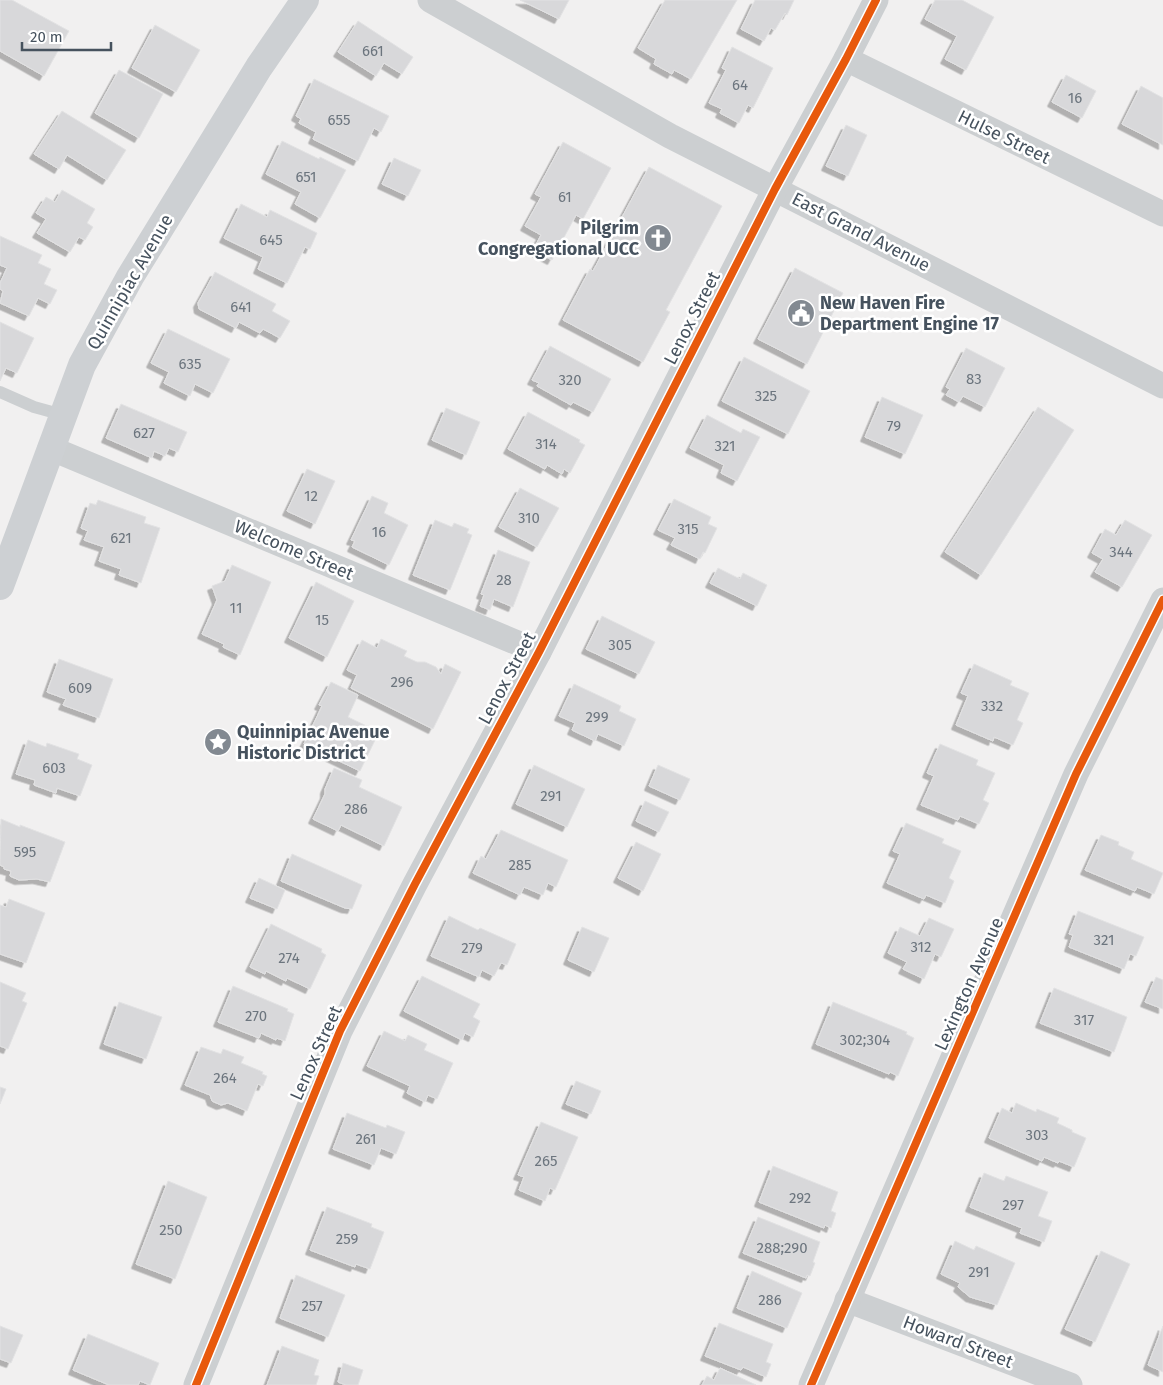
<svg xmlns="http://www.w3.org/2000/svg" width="1163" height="1385" font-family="'Fira Sans',sans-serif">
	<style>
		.building { fill: #d8d8da; stroke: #e2e2e3; filter: url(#shadow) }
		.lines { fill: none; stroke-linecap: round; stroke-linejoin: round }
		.service { stroke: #cccfd1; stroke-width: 12 }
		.minor { stroke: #cccfd1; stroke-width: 25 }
		.secondary { stroke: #cdd0d3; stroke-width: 28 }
		.cycleway-casing { stroke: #fff; stroke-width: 11 }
		.cycleway { stroke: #e8590c; stroke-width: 8 }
		.labels { text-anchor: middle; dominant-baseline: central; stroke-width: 5; stroke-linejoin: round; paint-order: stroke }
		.number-label { font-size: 15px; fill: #6c757e }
		.street-label { font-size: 18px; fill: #46525e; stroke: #fff }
		.poi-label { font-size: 18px; font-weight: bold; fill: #46525e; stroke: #fff; text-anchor: start }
	</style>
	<defs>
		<filter id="shadow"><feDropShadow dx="-4.5" dy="4.5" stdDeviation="0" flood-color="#0004"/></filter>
	</defs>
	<rect width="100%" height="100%" fill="#f1f0f0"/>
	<!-- building -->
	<g class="building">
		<path d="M0 0H12L69 31 44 76 0 51Z"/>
		<path d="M520 0H569L559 19Z"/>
		<path d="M665 0H737L691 79 674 70 672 74 654 64 656 59 638 48Z"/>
		<path d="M755 0H794L787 15 785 13 775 30 771 28 764 41 741 29Z"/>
		<path d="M935 0H962L994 17 966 70 945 59 957 36 925 19Z"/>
		<path d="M358 21 413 57 402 74 384 63 376 76 338 52Z"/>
		<path d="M155 25 200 50 176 92 132 68Z"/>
		<path d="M732 47 773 68 753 108 748 105 739 123 720 113 722 109 709 103 726 70 722 68Z"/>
		<path d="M119 70 163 94 139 138 95 113Z"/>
		<path d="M1066 75 1096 91 1082 118 1052 102Z"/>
		<path d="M314 79 389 116 381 132 374 128 358 161 313 139 316 132 299 123 301 119 296 116Z"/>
		<path d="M1141 86 1163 98V145L1122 124Z"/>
		<path d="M62 111 126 150 107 180 67 155 59 169 34 154Z"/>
		<path d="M846 125 867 135 848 176 826 166Z"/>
		<path d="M282 141 319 159 320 157 346 170 320 218 295 204 301 192 266 174Z"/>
		<path d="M563 142 611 168 583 219 576 215 552 260 533 250 541 235 525 226 541 197 535 194Z"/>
		<path d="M394 158 421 170 408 196 382 184Z"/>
		<path d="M649 167 722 206 666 310 670 312 643 362 563 320 590 269 593 271Z"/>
		<path d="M62 190 95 209 87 223 93 227 85 240 79 237 70 252 37 233 46 219 36 213 46 197 55 202Z"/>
		<path d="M241 204 267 217 270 210 317 233 310 249 305 247 287 283 258 269 263 257 224 238Z"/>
		<path d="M0 236 42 255 38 263 51 269 44 284 57 290 50 304 38 298 29 316 0 303 3 291 0 289V283L7 268 0 265Z"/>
		<path d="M795 268 843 293 807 364 758 339Z"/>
		<path d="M215 272 276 304 272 311 290 321 280 338 263 329 260 333 239 322 236 328 199 309 198 303Z"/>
		<path d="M0 322 34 338 17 373 6 368 0 381Z"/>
		<path d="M168 329 230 359 213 393 195 384 190 396 164 383 169 372 151 363Z"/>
		<path d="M550 346 611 379 593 412 573 402 571 405 537 386 539 383 532 380Z"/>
		<path d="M966 348 1005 368 985 407 963 396 959 402 946 395 950 389 946 387Z"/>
		<path d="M744 357 810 391 788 434 722 401Z"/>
		<path d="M882 397 923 415 905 454 865 437Z"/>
		<path d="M121 404 187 432 178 452 169 448 165 456 154 451 152 458 106 438Z"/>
		<path d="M1038 407 1074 430 981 575 945 552Z"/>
		<path d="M446 408 480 422 466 455 432 440Z"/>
		<path d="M528 412 580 440 579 442 585 445 570 473 564 469 562 474 547 465 545 469 508 449Z"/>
		<path d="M707 415 741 433 743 429 760 437 737 481 721 473 724 465 690 448Z"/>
		<path d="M307 469 335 481 315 524 287 511Z"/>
		<path d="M520 488 559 508 537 547 499 527Z"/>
		<path d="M372 496 388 503 384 513 408 525 389 565 352 547 355 541 351 540Z"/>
		<path d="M674 499 711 517 708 524 717 528 705 553 703 552 700 559 671 545 675 538 658 530Z"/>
		<path d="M98 500 146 517 144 523 160 528 141 583 119 575 121 569 99 561 104 547 84 540 88 531 81 528 90 503 96 505Z"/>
		<path d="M435 520 452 527 454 523 469 529 467 533 472 535 450 590 413 575Z"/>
		<path d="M1125 520 1152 535 1122 587 1095 572 1103 559 1092 553 1105 529 1116 535Z"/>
		<path d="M498 550 530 562 513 607 494 599 490 610 480 606 484 595 481 594Z"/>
		<path d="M232 565 271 582 240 655 223 647 224 644 202 634 217 600 212 586 225 581Z"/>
		<path d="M718 568 740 579 743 573 767 585 757 606 710 583Z"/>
		<path d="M316 582 354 601 327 657 289 638Z"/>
		<path d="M602 616 655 642 639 674 586 649Z"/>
		<path d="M381 639 407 651 404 656 417 662H425L436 667 441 674 445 664 461 672 433 729 351 688 357 675 347 670 362 640 377 648Z"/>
		<path d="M59 659 113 679 99 718 63 705 66 699 47 692Z"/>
		<path d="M974 664 1012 681 1010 685 1029 693 1017 720 1023 723 1013 745 994 737 993 741 956 725 968 696 961 693Z"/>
		<path d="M331 682 358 695 348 717 379 732 360 771 304 744 322 706 319 705Z"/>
		<path d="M574 684 621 706 619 711 636 719 624 746 598 734 595 741 572 730 575 723 559 716Z"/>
		<path d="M28 740 46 747 47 743 79 754 77 759 92 765 80 796 57 788 56 793 34 785 35 780 16 774Z"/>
		<path d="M940 744 978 760 976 765 995 773 983 800 989 803 979 824 960 816 958 820 921 805 934 776 927 773Z"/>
		<path d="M534 765 585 789 567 827 516 804Z"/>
		<path d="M658 765 690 779 680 800 649 786Z"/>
		<path d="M334 768 362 780 359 787 402 807 384 846 341 825 338 831 313 819 325 794V789Z"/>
		<path d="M645 801 669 812 659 832 636 821Z"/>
		<path d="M1 819 20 827V825L65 842 50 882 37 879 19 880 10 876 11 871 4 869V867L0 865Z"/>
		<path d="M906 823 944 839 942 843 961 851 949 878 954 881 945 903 926 895 924 899 887 883 900 854 893 851Z"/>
		<path d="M501 830 568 860 556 887 548 883 543 895 524 887 520 895 473 873 481 856 486 859Z"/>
		<path d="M1101 835 1119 842 1118 845 1134 852 1131 859 1163 873 1154 894 1137 887 1135 891 1085 870Z"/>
		<path d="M636 842 661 854 643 891 618 878Z"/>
		<path d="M292 854 362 885 352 909 345 908 281 881Z"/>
		<path d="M259 878 285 890 277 909 250 898Z"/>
		<path d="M9 899 45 913 26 963 0 954V905L6 907Z"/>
		<path d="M1078 911 1144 937 1136 956 1130 954 1124 969 1069 947 1073 935 1069 934Z"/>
		<path d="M449 916 478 930 480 928 516 944 507 965 501 963 494 976 482 970 479 977 431 956Z"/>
		<path d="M929 918 954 929 941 957 935 954 924 979 903 969 907 962 888 953 900 927 920 936Z"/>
		<path d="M271 924 322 949 321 952 326 955 310 989 287 978 286 981 266 971 265 974 250 967Z"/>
		<path d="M582 927 609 938 594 972 568 960Z"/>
		<path d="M422 976 480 1004 473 1017 480 1021 473 1037 465 1033 462 1040 404 1011Z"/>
		<path d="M1156 977 1163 980V1009L1145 1002Z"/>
		<path d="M0 982 26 993 22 1001 27 1003 8 1049 0 1046Z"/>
		<path d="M233 986 288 1009 287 1011 294 1014 285 1041 276 1038V1040L261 1033 259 1038 218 1022Z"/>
		<path d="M1054 988 1127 1017 1114 1052 1040 1023Z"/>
		<path d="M119 1002 162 1017 146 1059 104 1044Z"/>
		<path d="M833 1002 907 1032 906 1034 914 1038 898 1076 890 1072 889 1074 816 1044Z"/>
		<path d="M384 1031 405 1041 408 1035 427 1044 424 1050 453 1063 437 1099 428 1095 425 1102 407 1093 410 1086 367 1066Z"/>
		<path d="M201 1047 221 1054 223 1049 244 1057 241 1063 263 1072 262 1074 267 1076 263 1086 258 1084 247 1111 228 1103 221 1105 212 1101 210 1095 185 1085Z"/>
		<path d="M576 1081 601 1091 591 1114 566 1104Z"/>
		<path d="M0 1087 6 1089 0 1104Z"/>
		<path d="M1016 1103 1036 1112 1037 1109 1059 1118 1057 1123 1072 1130V1132L1086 1138 1074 1167 1059 1161 1058 1163 1044 1157 1042 1161 989 1138 1002 1108 1012 1113Z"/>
		<path d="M347 1113 386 1128 387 1125 405 1132 396 1154 381 1148 374 1165 333 1149Z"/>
		<path d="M541 1122 578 1137 555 1190 550 1188 545 1201 519 1190 524 1177 518 1175Z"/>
		<path d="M773 1166 838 1192 831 1211 836 1213 831 1228 825 1225 824 1228 759 1202Z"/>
		<path d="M984 1173 1004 1181 1006 1176 1048 1192 1038 1216 1052 1221 1044 1242 1020 1233 1022 1228 970 1207Z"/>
		<path d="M168 1181 207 1197 175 1279 136 1264Z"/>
		<path d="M327 1207 372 1224 371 1227 384 1232 370 1269 356 1264 355 1267 310 1250Z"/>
		<path d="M758 1217 820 1242 813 1262 815 1263 810 1276 807 1275 806 1278 743 1253Z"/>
		<path d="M955 1241 974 1250 976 1246 1015 1263 997 1305 970 1297 958 1287 960 1283 941 1274Z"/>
		<path d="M1101 1251 1130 1264 1095 1342 1065 1329Z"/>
		<path d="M752 1271 802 1293 787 1328 737 1308Z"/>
		<path d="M296 1275 345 1295 328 1337 280 1318Z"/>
		<path d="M719 1323 773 1344 766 1362 771 1364 766 1377 743 1367 741 1370 705 1356Z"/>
		<path d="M0 1326 23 1335 11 1363 0 1359Z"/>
		<path d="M1163 1326V1372L1148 1365Z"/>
		<path d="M88 1334 159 1363 150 1385 140 1381 138 1385H109L73 1370Z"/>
		<path d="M282 1346 319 1360 314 1375 319 1376 316 1385H267Z"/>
		<path d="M343 1363 363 1370 358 1385H346L338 1382Z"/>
		<path d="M720 1368 756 1385H702L707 1376 714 1380Z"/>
	</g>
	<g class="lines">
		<!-- service -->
		<path class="service" d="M0 392 34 407 63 415"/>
		<!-- minor -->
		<g class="minor">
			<path d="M430 0 670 136 1163 386"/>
			<path d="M846 59 1163 214"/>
			<path d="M50 448 539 652"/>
			<path d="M847 1300 1070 1385"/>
			<path d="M196 1385 340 1031 415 884 539 652 775 189 846 59 876 0"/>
			<path d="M811 1385 1076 774 1163 600"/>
		</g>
		<!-- secondary -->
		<path class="secondary" d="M0 586 82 365 130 277 259 67 305 0"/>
		<!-- cycleway casing -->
		<g class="cycleway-casing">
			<g id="cycleway">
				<path d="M196 1385 340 1031 415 884 539 652 775 189 846 59 876 0"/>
				<path d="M811 1385 1076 774 1163 600"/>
			</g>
		</g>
		<!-- cycleway -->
		<use href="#cycleway" class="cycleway"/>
	</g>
	<!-- icons -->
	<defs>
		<g id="church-disc" transform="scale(1.4375)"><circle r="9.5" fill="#828991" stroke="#fff"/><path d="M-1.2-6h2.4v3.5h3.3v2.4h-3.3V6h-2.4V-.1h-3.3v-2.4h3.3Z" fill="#fff"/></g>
		<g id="civic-disc" transform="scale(1.4375)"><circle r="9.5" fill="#828991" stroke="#fff"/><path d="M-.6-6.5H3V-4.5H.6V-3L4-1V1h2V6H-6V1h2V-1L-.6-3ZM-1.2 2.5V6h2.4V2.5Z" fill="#fff"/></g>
		<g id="sight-disc" transform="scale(1.4375)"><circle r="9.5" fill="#828991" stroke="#fff"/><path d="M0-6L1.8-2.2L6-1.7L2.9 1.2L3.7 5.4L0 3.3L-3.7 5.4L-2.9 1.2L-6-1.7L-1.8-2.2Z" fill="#fff"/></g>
	</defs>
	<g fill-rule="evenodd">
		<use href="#church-disc" x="658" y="238"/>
		<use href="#civic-disc" x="801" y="313"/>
		<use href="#sight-disc" x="218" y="742"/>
	</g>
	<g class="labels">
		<!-- number labels -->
		<g class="number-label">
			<text x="373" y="51">661</text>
			<text x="740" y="85">64</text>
			<text x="1075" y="98">16</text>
			<text x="339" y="120">655</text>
			<text x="306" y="177">651</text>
			<text x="565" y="197">61</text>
			<text x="271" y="240">645</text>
			<text x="241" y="307">641</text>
			<text x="190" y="364">635</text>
			<text x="974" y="379">83</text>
			<text x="570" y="380">320</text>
			<text x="766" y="396">325</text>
			<text x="894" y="426">79</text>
			<text x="144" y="433">627</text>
			<text x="546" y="444">314</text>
			<text x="725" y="446">321</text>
			<text x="311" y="496">12</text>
			<text x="529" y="518">310</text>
			<text x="688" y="529">315</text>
			<text x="379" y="532">16</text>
			<text x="121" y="538">621</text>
			<text x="1121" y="552">344</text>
			<text x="504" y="580">28</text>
			<text x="236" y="608">11</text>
			<text x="322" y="620">15</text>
			<text x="620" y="645">305</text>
			<text x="402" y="682">296</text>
			<text x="80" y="688">609</text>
			<text x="992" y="706">332</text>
			<text x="597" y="717">299</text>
			<text x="54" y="768">603</text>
			<text x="551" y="796">291</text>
			<text x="356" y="809">286</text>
			<text x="25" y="852">595</text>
			<text x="520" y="865">285</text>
			<text x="1104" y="940">321</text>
			<text x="921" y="947">312</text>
			<text x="472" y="948">279</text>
			<text x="289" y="958">274</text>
			<text x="256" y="1016">270</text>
			<text x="1084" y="1020">317</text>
			<text x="865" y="1040">302;304</text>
			<text x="225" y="1078">264</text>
			<text x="1037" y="1135">303</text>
			<text x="366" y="1139">261</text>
			<text x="546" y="1161">265</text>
			<text x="800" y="1198">292</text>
			<text x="1013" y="1205">297</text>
			<text x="171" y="1230">250</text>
			<text x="347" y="1239">259</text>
			<text x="782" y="1248">288;290</text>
			<text x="979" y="1272">291</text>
			<text x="770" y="1300">286</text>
			<text x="312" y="1306">257</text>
		</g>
		<!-- street labels -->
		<g class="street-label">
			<text transform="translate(1004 137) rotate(26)">Hulse Street</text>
			<text transform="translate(861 232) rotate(27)">East Grand Avenue</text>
			<text transform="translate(130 282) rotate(-60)">Quinnipiac Avenue</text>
			<text transform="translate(692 318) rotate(-63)">Lenox Street</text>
			<text transform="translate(294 550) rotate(23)">Welcome Street</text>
			<text transform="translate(507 678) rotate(-62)">Lenox Street</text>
			<text transform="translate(969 984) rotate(-66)">Lexington Avenue</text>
			<text transform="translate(316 1053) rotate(-66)">Lenox Street</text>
			<text transform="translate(958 1342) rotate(21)">Howard Street</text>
		</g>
		<!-- poi labels -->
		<g class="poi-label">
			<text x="639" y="228" text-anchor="end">Pilgrim<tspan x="639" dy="21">Congregational UCC</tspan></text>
			<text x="820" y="303">New Haven Fire<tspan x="820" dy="21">Department Engine 17</tspan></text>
			<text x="237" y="732">Quinnipiac Avenue<tspan x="237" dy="21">Historic District</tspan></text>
		</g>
	</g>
	<!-- scale -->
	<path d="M22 42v8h89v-8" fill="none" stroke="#46525e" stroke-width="2.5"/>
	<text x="30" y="42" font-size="15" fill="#46525e" stroke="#ffffff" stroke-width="4" paint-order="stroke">20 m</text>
</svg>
